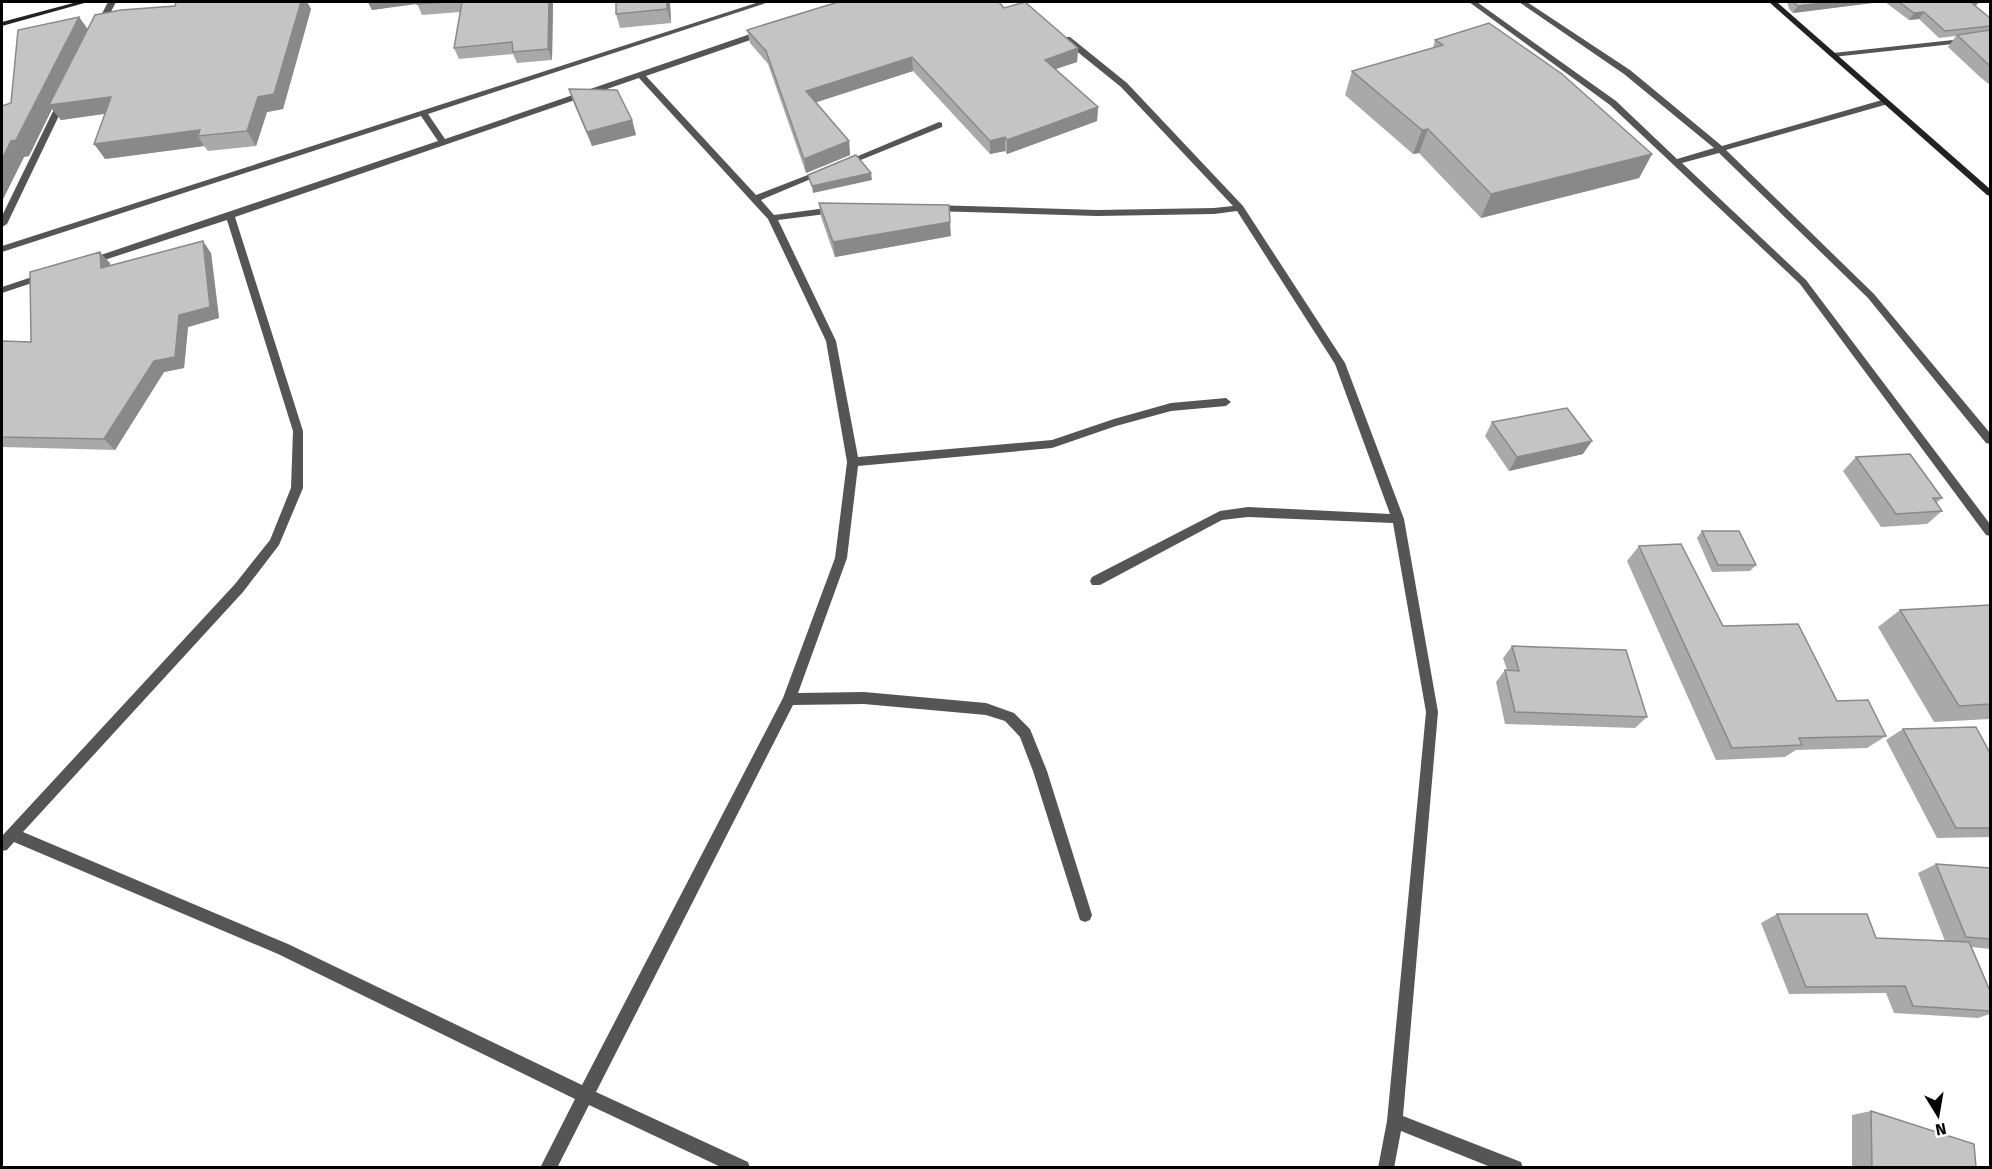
<svg xmlns="http://www.w3.org/2000/svg" width="1992" height="1169" font-family="'Fira Sans',sans-serif">
	<style>
		.lines { fill: none; stroke-linecap: round; stroke-linejoin: round }
		.street { fill: #555; fill-rule: evenodd }
		.secondary { fill: #222; fill-rule: evenodd }
		.wall { fill: #a9a9a9 }
		.shaded-wall { fill: #898989 }
		.building { fill: #c4c4c4; stroke: #898989; stroke-width: 1.5 }
	</style>
	<rect width="100%" height="100%" fill="#fff"/>
	<g class="lines">
		<!-- street -->
		<g class="street">
			<path d="M108 2H116L102 29H96L95 27Z"/>
			<path d="M759 2H769L428 114 445 139 759 31H765V35L646 76 756 195 818 171 821 170 825 173 761 200 774 215 834 207 839 210 834 213 778 220 836 341 858 457 1052 440 1114 419 1171 403 1226 398 1231 402 1226 406 1171 411 1116 426 1052 448 858 466 847 558 798 693 864 692 986 703 1014 713 1030 729 1047 771 1092 915 1090 920 1085 922 1080 920 1033 771 1020 737 1005 721 986 715 864 704 793 705 596 1092 748 1162 750 1168H723L589 1105 557 1168H540L575 1099 278 954 14 842 7 850 2 851V836L235 584 270 540 291 488 293 431 227 220 92 264 89 265 84 262 86 260 438 141 421 116 2 252V246ZM639 78 768 219 826 341 847 462 835 558 783 698 582 1085 288 944 23 832 243 592 279 545 303 488V431L235 217Z"/>
			<path d="M1469 2H1477L1616 101 1677 159 1714 148 1624 74 1519 2H1527L1630 70 1722 146 1882 100H1888V104L1726 150 1874 294 1990 433V444L1986 443 1868 298 1719 153 1682 163 1806 280 1990 524V536L1986 535 1800 284 1610 105Z"/>
			<path d="M1990 36V40L1833 57 1829 55 1833 53Z"/>
			<path d="M1064 37H1070L1127 83 1243 206 1345 363 1404 519 1438 712 1403 1116 1521 1162 1523 1168H1493L1401 1131 1394 1168H1378L1387 1121 1426 712 1393 523 1248 517 1222 520 1100 585H1092L1090 581 1092 577 1220 511 1248 507 1390 514 1335 364 1237 211 1214 214 1097 216 932 211 927 208 932 205 1097 210 1214 208 1233 206 1121 87 1064 41Z"/>
			<path d="M63 96 67 99 7 224 2 227V216L59 99Z"/>
			<path d="M939 122 942 123V127L846 166H840L839 164Z"/>
			<path d="M44 273 47 274V278L2 293V287Z"/>
		</g>
		<!-- secondary -->
		<g class="secondary">
			<path d="M77 2H88L2 26V22Z"/>
			<path d="M1769 2H1777L1990 189V196L1987 195Z"/>
		</g>
	</g>
	<!-- wall -->
	<g class="wall">
		<path d="M176 2H307L311 9 283 109 267 112 256 146 208 151 204 146 105 159V114L61 120 52 109 29 156 24 157 2 201V106L11 103 79 17 88 29 175 6Z"/>
		<path d="M368 2H553L552 60 517 63 513 54 459 59 454 48 460 12 422 15 417 3 372 10Z"/>
		<path d="M616 2H670L671 23 620 28 616 14Z"/>
		<path d="M1787 2H1880L1793 13 1789 9Z"/>
		<path d="M1885 2H1974L1978 3 1976 6 1990 18V85L1980 77 1948 47 1956 36 1939 38 1919 19 1909 20Z"/>
		<path d="M1004 8 1078 48 1077 62 1055 69 1098 107 1097 121 1007 154 1005 151 990 154 913 71 816 102 849 141 850 155 806 173 768 64 750 43 747 30Z"/>
		<path d="M1435 40 1652 154 1639 178 1481 218 1419 153 1413 154 1345 95 1352 71 1433 48Z"/>
		<path d="M569 89 632 120 636 135 592 146 574 104Z"/>
		<path d="M819 203 951 236 835 257 821 217Z"/>
		<path d="M211 253 219 318 188 327 184 368 164 372 115 450 2 447V344L31 342 110 263V266Z"/>
		<path d="M1492 422 1583 454 1509 471 1485 436Z"/>
		<path d="M1856 457 1942 498 1936 503 1942 511 1927 524 1881 527 1843 471Z"/>
		<path d="M1702 531 1756 565 1750 571 1712 572 1697 538Z"/>
		<path d="M1639 546 1723 626 1837 701 1886 736 1867 748 1796 750 1785 757 1716 760 1627 561Z"/>
		<path d="M1990 605V719L1934 722 1878 627 1900 610Z"/>
		<path d="M1512 646 1647 717 1635 728 1505 724 1496 682 1505 670H1507L1503 658Z"/>
		<path d="M1903 729 1990 753V837L1937 838 1886 740Z"/>
		<path d="M1936 864 1990 868V949L1972 947 1990 991V1014L1978 1018 1894 1013 1886 993 1789 994 1761 923 1777 914 1876 938 1945 941 1918 873Z"/>
		<path d="M1871 1111 1976 1167H1852V1115Z"/>
	</g>
	<!-- shaded-wall -->
	<g class="shaded-wall">
		<path d="M301 2H307L311 9 283 109 267 112 256 146 247 131 258 97Z"/>
		<path d="M368 2H424V3L372 10Z"/>
		<path d="M549 2H553L552 60 548 49Z"/>
		<path d="M667 2H670L671 23 667 9Z"/>
		<path d="M1830 2H1880L1793 13 1798 6Z"/>
		<path d="M1924 12 1919 19 1909 20 1914 13Z"/>
		<path d="M79 17 90 33 111 97 122 111 61 120 52 109 29 156 24 157 2 201V159Z"/>
		<path d="M1078 48 1077 62 1044 73 1045 60Z"/>
		<path d="M912 57 913 71 808 105 806 91Z"/>
		<path d="M1098 107 1097 121 1007 154V140Z"/>
		<path d="M632 120 636 135 592 146 587 132Z"/>
		<path d="M1428 129 1419 153 1413 154 1422 130Z"/>
		<path d="M200 130 198 136 204 146 105 159 94 144Z"/>
		<path d="M1005 137V151L990 154V141Z"/>
		<path d="M849 141 850 155 806 173 804 159Z"/>
		<path d="M1652 154 1639 178 1481 218 1491 194Z"/>
		<path d="M871 173 872 180 813 193 812 186Z"/>
		<path d="M950 222 951 236 835 257 833 242Z"/>
		<path d="M203 241 211 253 219 318 188 327 184 368 164 372 115 450 104 439 179 315Z"/>
		<path d="M100 252 110 263 111 279 101 268Z"/>
		<path d="M1592 441 1583 454 1509 471 1517 457Z"/>
	</g>
	<!-- building -->
	<g class="building">
		<path d="M176 2H301L274 94 258 97 247 131 198 136 200 130 94 144 111 97 49 105 95 15 121 10 175 6Z"/>
		<path d="M418 2H447L417 4Z"/>
		<path d="M462 2H549L548 49 513 52 512 42 454 48Z"/>
		<path d="M616 2H667V9L616 14Z"/>
		<path d="M838 2H999L1004 8 1025 2 1078 48 1045 60 1098 107 1007 140 1005 137 990 141 912 57 806 91 849 141 804 159 766 51 747 30Z"/>
		<path d="M1793 2H1830L1798 6Z"/>
		<path d="M1899 2H1974L1978 3 1973 4 1990 18V26L1945 31 1924 12 1914 13Z"/>
		<path d="M79 17 16 140 11 141 2 159V106L11 103 18 30Z"/>
		<path d="M1489 23 1562 74 1652 154 1491 194 1428 129 1422 130 1352 71 1443 45 1435 40Z"/>
		<path d="M1990 30V66L1957 35Z"/>
		<path d="M569 89 617 90 632 120 587 132Z"/>
		<path d="M856 155 871 173 812 186 808 175Z"/>
		<path d="M819 203 949 205 950 222 833 242Z"/>
		<path d="M203 241 210 307 179 315 175 357 154 361 104 439 2 437V344L3 341 31 342 30 272 100 252 101 268Z"/>
		<path d="M1567 408 1592 441 1517 457 1492 422Z"/>
		<path d="M1910 454 1942 498H1933L1942 511 1896 514 1856 457Z"/>
		<path d="M1702 531H1739L1756 565H1718Z"/>
		<path d="M1681 544 1723 626 1798 624 1837 701 1868 700 1886 736 1799 738 1802 745 1732 748 1639 546Z"/>
		<path d="M1990 605V704L1959 706 1900 610Z"/>
		<path d="M1512 646 1626 650 1647 717 1515 712 1505 670 1519 671Z"/>
		<path d="M1976 727 1990 753V828H1956L1903 729Z"/>
		<path d="M1936 864 1990 868V939L1966 937Z"/>
		<path d="M1777 914H1867L1876 938 1969 942 1990 991V1011L1913 1006 1905 986 1806 987Z"/>
		<path d="M1871 1111 1974 1144 1976 1167H1872Z"/>
	</g>
	<!-- border -->
	<rect width="1992" height="1169" fill="none" stroke="#000000" stroke-width="6"/>
	<!-- north arrow -->
	<g transform="translate(1938 1115) rotate(169)" stroke="#ffffff" stroke-width="4.5" paint-order="stroke">
	<path d="M0-4.5L10 22L0 15L-10 22Z" fill="#000000"/>
	<text y="-9" font-size="16" font-weight="bold" text-anchor="middle" fill="#000000">N</text>
	</g>
</svg>
